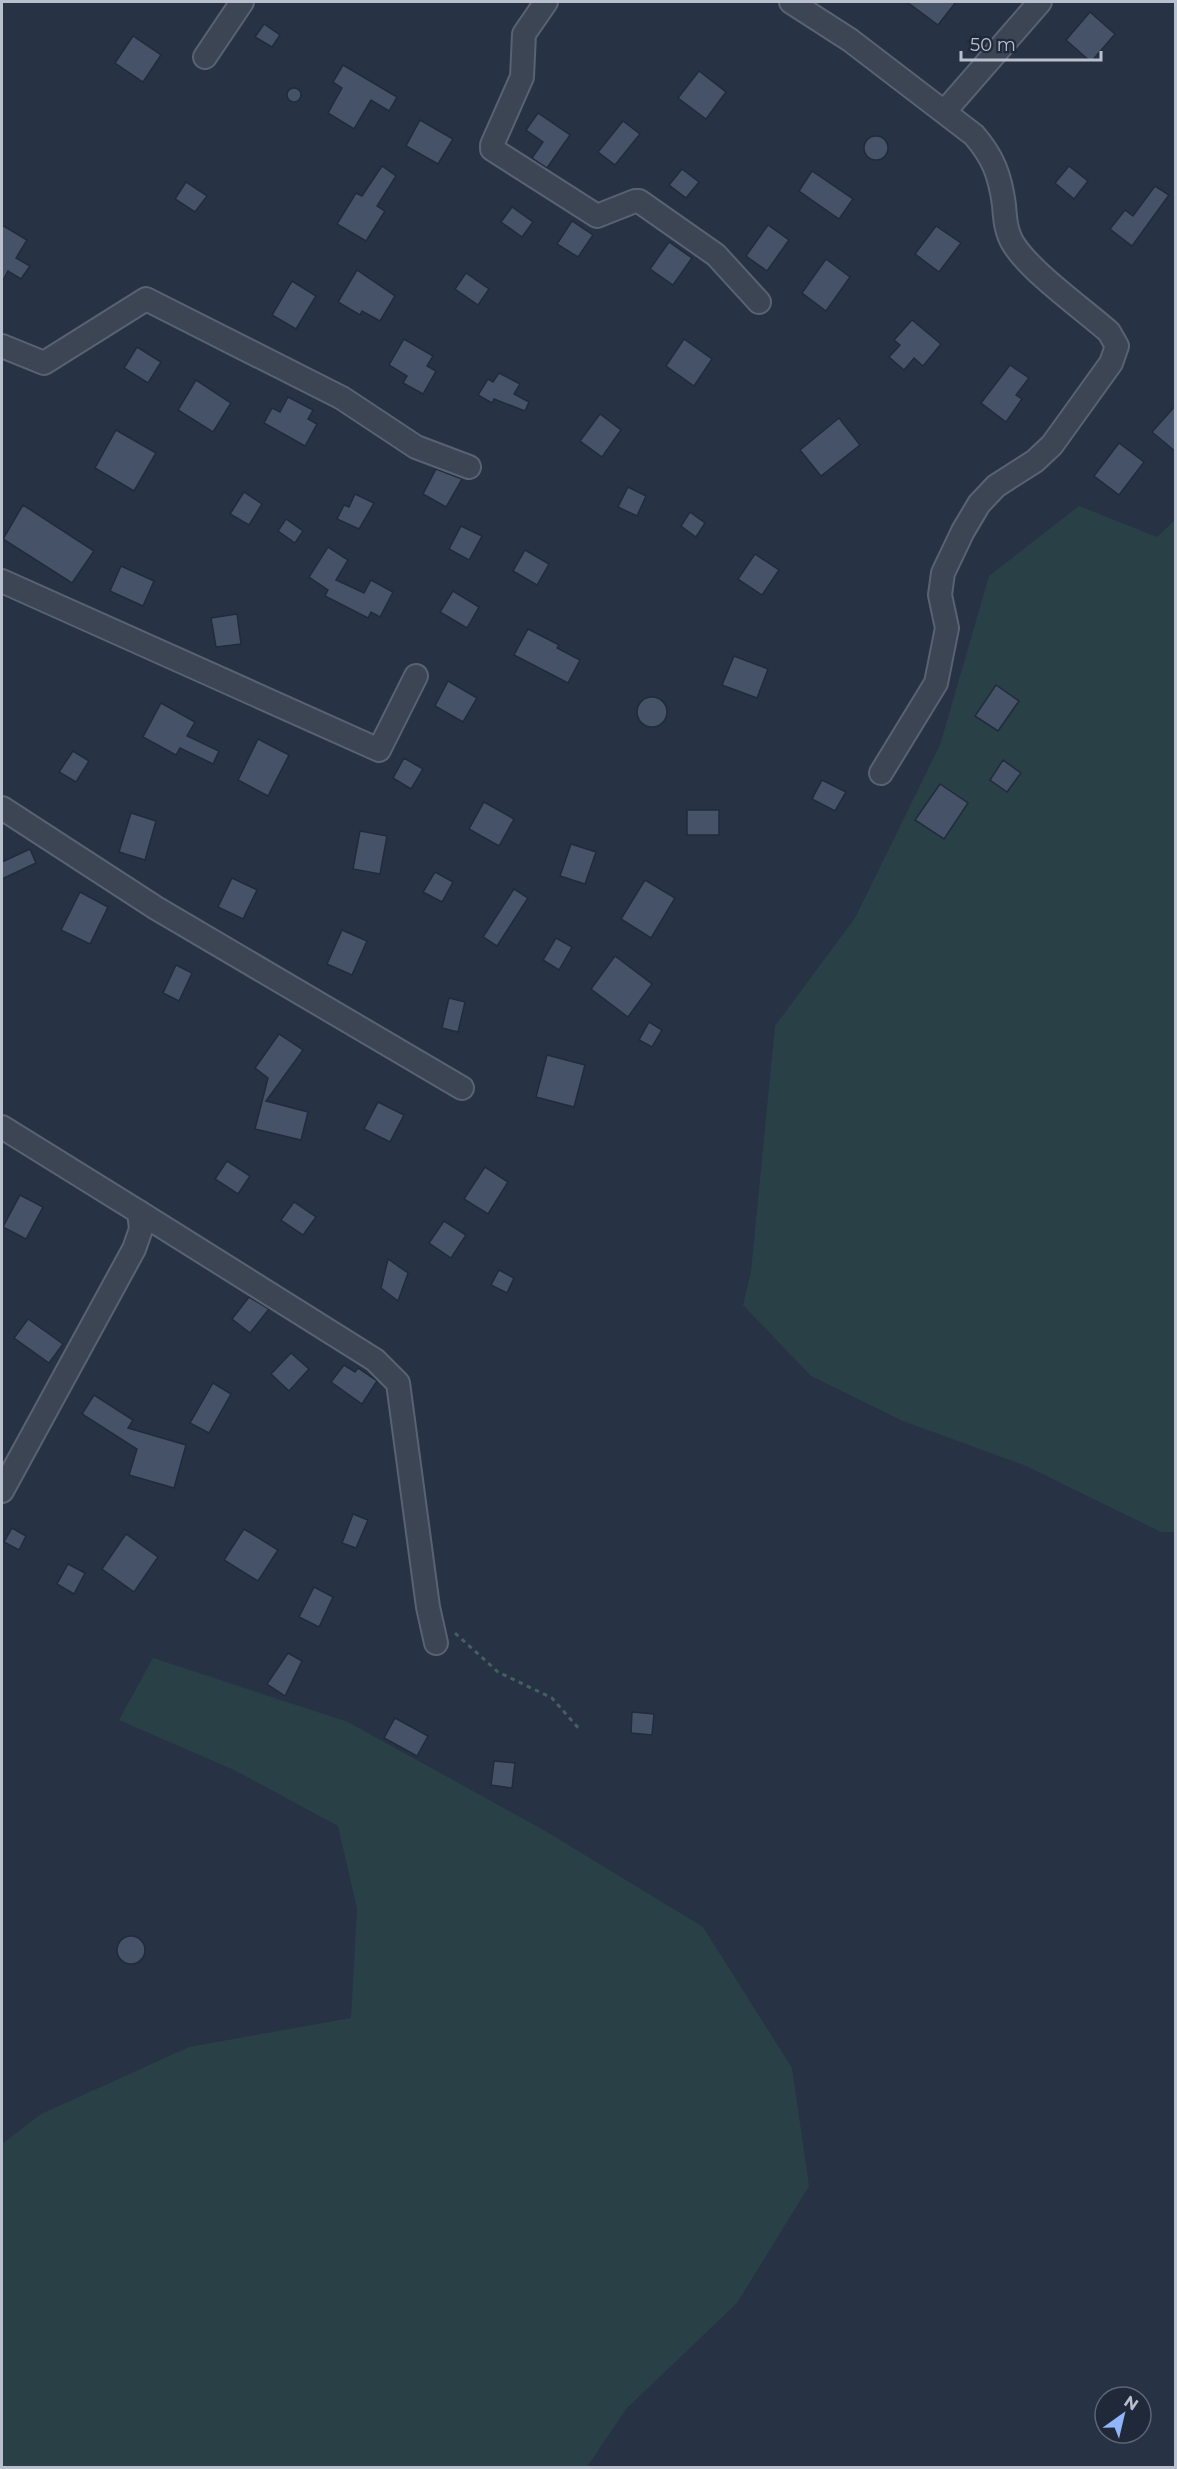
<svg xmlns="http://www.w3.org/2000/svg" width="1177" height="2469" font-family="Montserrat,sans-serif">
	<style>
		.green { fill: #294146 }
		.building { fill: #465267; stroke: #222b3c; stroke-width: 1.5 }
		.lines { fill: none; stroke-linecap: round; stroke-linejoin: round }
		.minor-casing { stroke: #5a6271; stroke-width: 26 }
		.path { stroke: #475e61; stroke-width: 3; stroke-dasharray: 4.5 4.5; stroke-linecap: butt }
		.minor { stroke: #3b4554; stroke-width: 22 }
	</style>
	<rect width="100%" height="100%" fill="#273245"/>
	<!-- green -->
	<g class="green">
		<path d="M1079 506 1157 537 1175 520V1532H1161L1026 1466 903 1421 811 1376 743 1305 751 1272 775 1026 855 918 940 745 989 576Z"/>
		<path d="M153 1658 348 1722 547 1832 703 1927 792 2068 809 2186 737 2303 626 2409 587 2467H2V2144L41 2114 189 2047 351 2018 357 1909 338 1826 234 1770 119 1720Z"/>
	</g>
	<!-- building -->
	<g class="building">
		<path d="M907 2H956L938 25Z"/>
		<path d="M1090 12 1115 34 1091 62 1066 40Z"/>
		<path d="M264 24 280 35 272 47 255 37Z"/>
		<path d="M133 36 161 55 143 82 115 63Z"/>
		<path d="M343 65 397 97 389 111 371 100 354 129 328 113 342 88 333 82Z"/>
		<path d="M699 71 726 92 706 119 678 98Z"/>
		<circle cx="294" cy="95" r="7"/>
		<path d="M538 113 570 135 547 168 532 158 543 142 526 130Z"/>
		<path d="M420 120 453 139 438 164 406 146Z"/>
		<path d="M623 121 640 134 615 165 598 152Z"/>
		<circle cx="876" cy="148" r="12"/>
		<path d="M382 166 396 176 377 206 385 211 366 241 337 224 356 193 362 196Z"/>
		<path d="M1069 166 1088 181 1074 199 1055 183Z"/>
		<path d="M682 169 699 182 686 198 669 185Z"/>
		<path d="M812 171 853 199 839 219 799 191Z"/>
		<path d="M186 182 207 196 195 212 175 199Z"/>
		<path d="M1155 186 1169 195 1132 246 1110 229 1125 210 1133 216Z"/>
		<path d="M512 207 533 222 522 237 501 222Z"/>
		<path d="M572 221 593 235 578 257 557 244Z"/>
		<path d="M2 225 27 240 16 258 30 266 21 279 8 271 2 282Z"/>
		<path d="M768 225 789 240 767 271 746 256Z"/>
		<path d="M936 226 961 243 939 272 915 254Z"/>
		<path d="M669 242 692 258 673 285 650 269Z"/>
		<path d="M826 259 850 277 826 311 802 293Z"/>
		<path d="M357 270 395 296 380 321 362 311 360 315 338 302Z"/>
		<path d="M466 273 489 289 478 305 455 289Z"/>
		<path d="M292 281 316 296 296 329 272 315Z"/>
		<path d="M912 320 941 344 923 366 914 358 904 370 889 357 900 345 894 340Z"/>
		<path d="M404 339 433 356 427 366 436 371 423 394 403 383 407 376 389 365Z"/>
		<path d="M684 339 712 359 694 386 666 366Z"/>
		<path d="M137 347 161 362 148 383 124 368Z"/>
		<path d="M1010 365 1029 378 1016 395 1022 399 1006 422 981 403Z"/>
		<path d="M499 373 520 384 514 394 529 402 525 411 494 399 492 403 478 395 488 379 493 382Z"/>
		<path d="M196 380 231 403 213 432 178 410Z"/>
		<path d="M288 397 313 410 308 419 317 424 305 446 264 423 272 408 280 412Z"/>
		<path d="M1176 405V452L1152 432Z"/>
		<path d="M600 414 621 430 602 457 580 441Z"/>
		<path d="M839 418 860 445 821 476 800 450Z"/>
		<path d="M116 430 156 453 134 491 95 468Z"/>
		<path d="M1119 443 1144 462 1119 495 1094 476Z"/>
		<path d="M436 469 462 479 446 507 423 494Z"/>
		<path d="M628 487 646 496 637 516 618 507Z"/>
		<path d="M244 492 262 504 249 525 230 514Z"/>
		<path d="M355 494 374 503 359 529 337 519 344 505 349 507Z"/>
		<path d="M23 505 94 551 72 583 3 539Z"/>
		<path d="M690 512 705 523 696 537 681 526Z"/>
		<path d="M286 519 303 531 295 543 278 531Z"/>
		<path d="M461 526 482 536 469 560 449 549Z"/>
		<path d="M328 547 348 560 336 580 364 593 371 580 393 592 380 617 371 612 368 618 325 596 328 590 309 577Z"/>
		<path d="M525 550 549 564 537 585 513 571Z"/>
		<path d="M755 554 779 570 762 595 738 579Z"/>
		<path d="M121 566 154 581 143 606 110 591Z"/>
		<path d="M453 591 479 607 467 628 440 612Z"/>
		<path d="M237 614 241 644 216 647 211 618Z"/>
		<path d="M528 629 559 645 557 648 580 660 568 683 514 655Z"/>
		<path d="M734 656 768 669 757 698 722 685Z"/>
		<path d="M448 681 477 698 463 722 435 706Z"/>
		<path d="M996 685 1019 701 998 731 975 716Z"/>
		<circle cx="652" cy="712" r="15"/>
		<path d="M161 703 195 722 187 736 219 751 213 764 180 748 176 755 143 737Z"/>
		<path d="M258 739 289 755 268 796 238 780Z"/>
		<path d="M73 751 89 761 76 782 59 772Z"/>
		<path d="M404 758 423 769 411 789 393 778Z"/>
		<path d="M1003 760 1021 773 1007 792 990 780Z"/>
		<path d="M822 780 846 792 835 811 812 799Z"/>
		<path d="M940 784 968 803 944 839 915 820Z"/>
		<path d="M484 802 514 819 499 846 469 829Z"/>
		<rect x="687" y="810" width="32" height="25"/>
		<path d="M131 813 156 821 145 860 119 852Z"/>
		<path d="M360 831 387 836 380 874 353 869Z"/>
		<path d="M571 844 596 852 585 884 560 876Z"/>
		<path d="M30 849 36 863 2 879V862Z"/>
		<path d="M435 872 453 882 442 902 423 892Z"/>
		<path d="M232 878 257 890 243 919 218 907Z"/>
		<path d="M645 880 675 898 651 938 621 919Z"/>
		<path d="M514 889 528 898 497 946 483 937Z"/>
		<path d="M80 892 108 907 90 944 61 930Z"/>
		<path d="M342 930 367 941 352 975 327 964Z"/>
		<path d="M556 938 572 947 559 970 543 960Z"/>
		<path d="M615 956 652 984 628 1017 591 989Z"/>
		<path d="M176 965 192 973 179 1001 163 993Z"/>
		<path d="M449 998 465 1002 458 1032 442 1028Z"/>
		<path d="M649 1022 662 1030 652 1047 639 1040Z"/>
		<path d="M279 1034 303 1050 266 1101 308 1112 301 1140 255 1129 268 1078 255 1068Z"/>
		<path d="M547 1055 585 1065 574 1107 536 1097Z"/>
		<path d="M378 1102 404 1115 390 1142 364 1129Z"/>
		<path d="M227 1161 250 1176 238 1194 215 1179Z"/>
		<path d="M485 1167 508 1182 488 1214 464 1199Z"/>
		<path d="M20 1195 43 1207 26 1239 3 1227Z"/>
		<path d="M294 1202 316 1217 303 1235 281 1220Z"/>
		<path d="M444 1221 466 1235 451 1258 429 1243Z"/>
		<path d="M388 1259 408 1273 398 1301 381 1288Z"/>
		<path d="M499 1270 514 1278 507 1293 491 1285Z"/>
		<path d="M249 1297 269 1309 250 1333 232 1319Z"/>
		<path d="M28 1319 63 1344 49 1363 14 1338Z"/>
		<path d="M291 1353 309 1369 289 1391 271 1374Z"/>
		<path d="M344 1365 355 1372 358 1368 377 1381 362 1404 331 1382Z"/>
		<path d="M213 1383 231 1394 209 1433 190 1423Z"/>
		<path d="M94 1395 133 1420 128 1428 186 1445 174 1488 129 1475 137 1449 82 1414Z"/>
		<path d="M353 1514 368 1520 356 1548 342 1543Z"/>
		<path d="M12 1528 26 1536 19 1550 4 1542Z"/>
		<path d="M244 1529 278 1550 258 1581 224 1560Z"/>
		<path d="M126 1534 158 1557 134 1592 102 1569Z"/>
		<path d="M68 1564 85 1573 74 1594 57 1584Z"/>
		<path d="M314 1587 333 1597 319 1627 299 1617Z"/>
		<path d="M288 1653 302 1661 285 1696 267 1684Z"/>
		<path d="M632 1712 654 1714 652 1735 631 1733Z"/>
		<path d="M395 1718 428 1736 417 1756 384 1738Z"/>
		<path d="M494 1761 515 1763 512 1788 491 1785Z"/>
		<circle cx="131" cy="1950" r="14"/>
	</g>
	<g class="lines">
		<!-- minor casing -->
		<g class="minor-casing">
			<g id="minor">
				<path d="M546 2 524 34 522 77 492 145V149L597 216 635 201H639L716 255 759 302"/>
				<path d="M791 2 850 40 974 135C993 157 1000 175 1004 205 1005 219 1006 233 1014 245 1032 273 1083 309 1109 332L1117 346 1111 363 1052 445 1035 461 996 486 979 504 963 531 943 573 940 595 947 628 936 683 881 773"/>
				<path d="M205 57 242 2"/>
				<path d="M945 111 1040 2"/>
				<path d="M2 346 44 363 146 299 342 398 416 447 469 467"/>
				<path d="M2 581 379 750 416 676"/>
				<path d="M2 808 156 908 462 1088"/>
				<path d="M2 1127 139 1212 141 1229 134 1249 2 1491"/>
				<path d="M139 1212 375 1360 398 1383 428 1607 436 1643"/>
			</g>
		</g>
		<!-- path -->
		<path class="path" d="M455 1633 498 1672 552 1698 580 1730"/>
		<!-- minor -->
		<use href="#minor" class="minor"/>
	</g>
	<!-- border -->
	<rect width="1177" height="2469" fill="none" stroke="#b9c0cd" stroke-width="6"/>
	<!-- north arrow -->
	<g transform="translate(1123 2415) rotate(34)"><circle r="28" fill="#20293a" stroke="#5d6575" stroke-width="1.5"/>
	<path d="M0-4.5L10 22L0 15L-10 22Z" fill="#90b5fb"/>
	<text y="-9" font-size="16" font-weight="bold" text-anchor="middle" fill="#b9c0cd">N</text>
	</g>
	<!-- scale -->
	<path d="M961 51v9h140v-9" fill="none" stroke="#b9c0cd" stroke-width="3"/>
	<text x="970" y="51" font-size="18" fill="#b9c0cd" stroke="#20293a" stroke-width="4.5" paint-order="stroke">50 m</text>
</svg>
